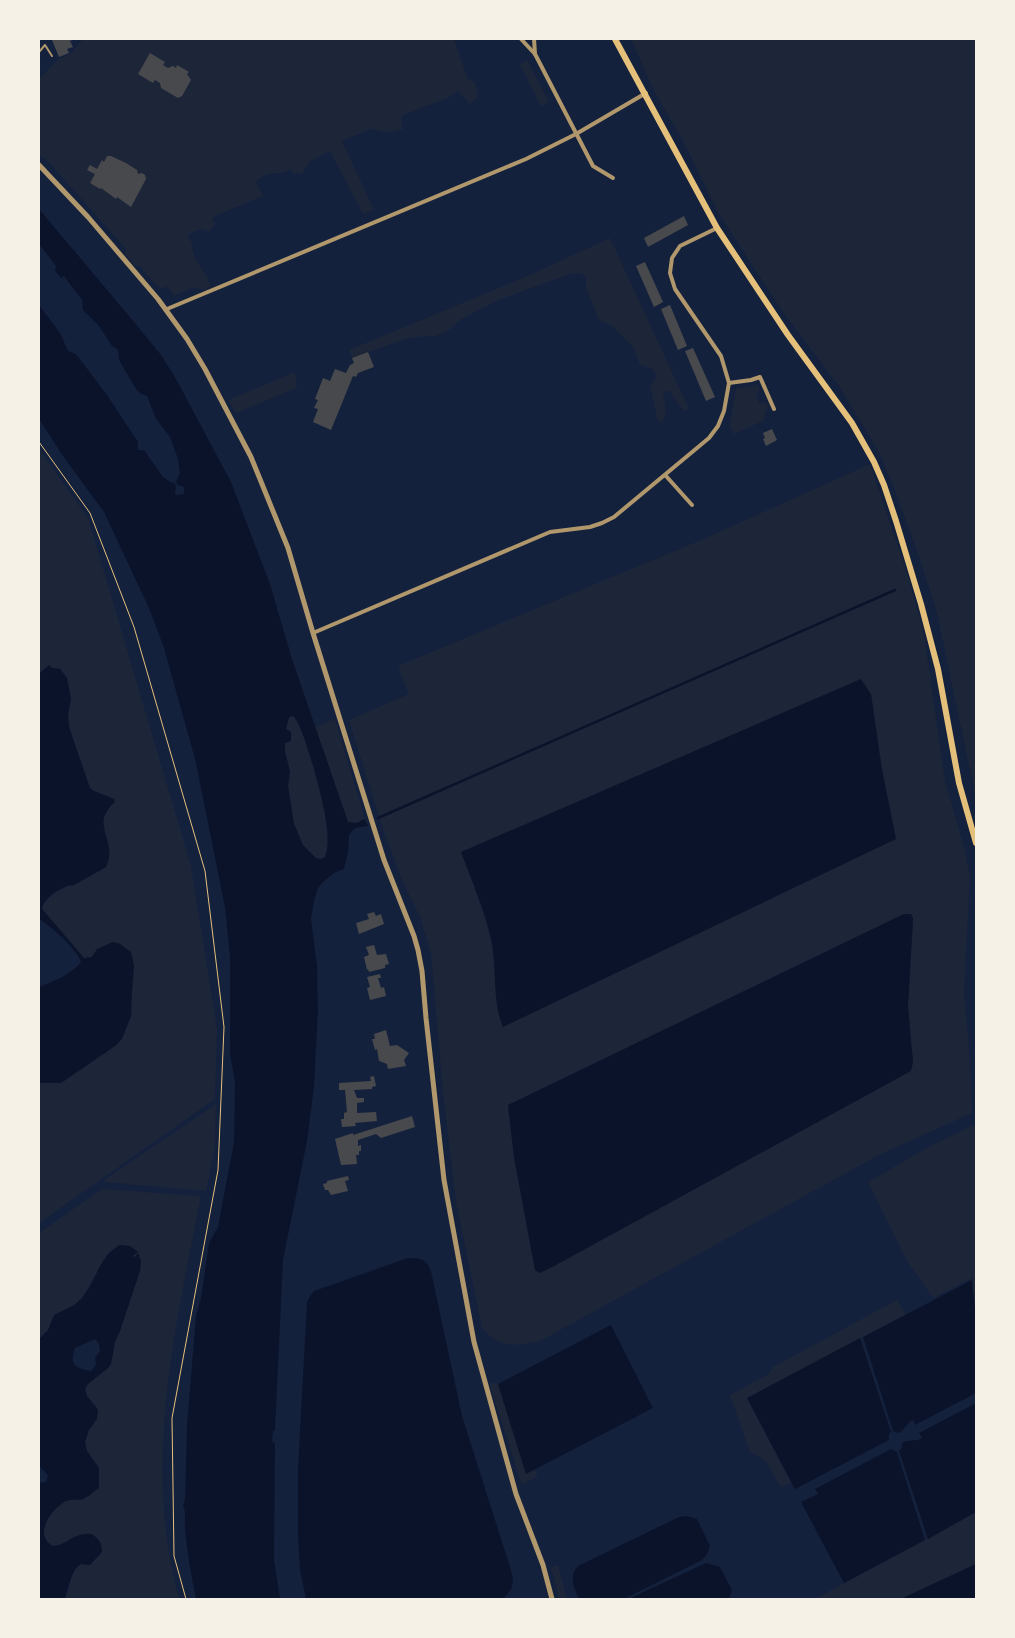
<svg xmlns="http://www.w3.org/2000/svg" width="1015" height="1638" font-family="Mulish,sans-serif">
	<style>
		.green { fill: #1d2539; fill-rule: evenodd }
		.water { fill: #0b132b; fill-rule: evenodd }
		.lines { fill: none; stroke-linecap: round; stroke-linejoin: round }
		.stream { stroke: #0b132b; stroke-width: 2.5 }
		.building { fill: #48494c }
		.path { stroke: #e5c07b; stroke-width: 1 }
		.service { stroke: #b1986c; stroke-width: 2 }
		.minor { stroke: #b1986c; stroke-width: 4 }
		.tertiary { stroke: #b1986c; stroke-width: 5 }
		.trunk { stroke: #e5c07b; stroke-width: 6 }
	</style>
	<rect width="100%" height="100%" fill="#14213d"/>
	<!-- green -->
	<g class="green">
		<path d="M83 39H454L468 80 475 82 478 97 470 104 458 91 448 98 403 115 401 119 403 129C393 132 383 134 373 128L342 141 374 210 363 214 330 151 309 162 302 174 293 173 290 169C279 178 271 167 256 182L263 196 213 217V221L216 223 209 232C201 227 195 230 188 236 193 244 191 244 193 252 196 264 208 274 210 286L206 290 192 288 174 296 167 286 163 289 155 284 140 266H135L125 255 126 249 46 159 39 155V79L57 60 70 54Z"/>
		<path d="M631 39H976V799L937 613 921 562 896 493 879 452 839 386 783 312 719 214 682 139 654 91Z"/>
		<path d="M527 60 549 102 541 106 520 64Z"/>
		<path d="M610 238 689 409 684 411 669 391H663C664 402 669 413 662 422H660L657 418 650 385 655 381 656 373 651 368 640 365 633 347 612 326 599 320 586 288V277L580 273 570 274 498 300 460 320 449 330 436 336 415 337 405 339 352 358 349 350 532 274Z"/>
		<path d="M295 372 297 388 236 413 228 400Z"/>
		<path d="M758 385 760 390 756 393 759 403H766L768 406 763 421 734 434 730 426 736 388Z"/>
		<path d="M39 449 88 518 191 866 217 1029 215 1099 39 1223V1083H61L115 1046 122 1039 131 1016 132 991 134 966 94 955 88 958H84L42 909 44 903 55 893 68 886 74 885 83 879 102 870 103 818 114 799 94 791 90 788 69 727 68 715 71 699 67 678 60 669 52 668 49 665 39 674Z"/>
		<path d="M870 464 908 576 924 634 945 781 964 847 970 876 964 990 969 1049 972 1113 879 1155 540 1341C516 1346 500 1349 482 1328L456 1202 443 1092 431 953 420 917 402 880 383 829 349 720 409 694 398 666 706 538ZM871 694 882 770 896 839 495 972 492 945 487 924 462 852ZM904 914H911L913 919 908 1007 913 1062 532 1255 514 1157 508 1105Z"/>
		<path d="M293 716 301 727 304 737C312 766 335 828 325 857L321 859 316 858 303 845 294 824 288 786 290 772 285 752V743L291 741V732L286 729 289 717Z"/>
		<path d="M335 719 365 819 357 823 348 822 315 727Z"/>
		<path d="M216 1104 215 1145 206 1191 105 1182 104 1180Z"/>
		<path d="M976 1124V1320L972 1278 933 1298 907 1261 868 1182 932 1145Z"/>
		<path d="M102 1189 201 1196C175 1330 142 1464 179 1599H65C66 1595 70 1589 70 1584 71 1575 74 1568 82 1564L88 1565 75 1536C70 1539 64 1545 58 1546 53 1546 50 1545 47 1542 36 1528 54 1506 67 1501 72 1499 78 1499 83 1499L99 1468 87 1451 85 1442 89 1430 97 1419V1406L87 1396 85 1389 88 1384 108 1368 111 1364 115 1342 120 1331 127 1308 138 1254 135 1258 133 1255 134 1248 125 1245 108 1253 82 1298 73 1306 54 1315 48 1330 39 1339V1233Z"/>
		<path d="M897 1300 906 1315 747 1398 791 1483 781 1487 766 1461 750 1452 730 1395 770 1373 773 1367Z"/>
		<path d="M489 1383 498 1384 526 1474 535 1469 538 1476 522 1485Z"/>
		<path d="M976 1512V1564L901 1599H815Z"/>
		<path d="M558 1565 567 1599H559L551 1567Z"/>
	</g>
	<!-- water -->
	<g class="water">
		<path d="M39 209 134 322 161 355 176 379 231 482 270 584 292 659 348 822 357 823 364 819 368 826 355 828 349 835 348 853 344 869 334 873 323 882 318 888 314 901 311 919 317 966 318 1010 314 1087 307 1141 283 1260 275 1431H273L272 1442 275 1443 274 1559 280 1599H196C191 1576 187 1552 185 1529 184 1520 187 1514 183 1506L185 1500 187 1425 196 1316 201 1298 209 1243 218 1227 234 1142 235 1082 230 1054V957L225 907 195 759 164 648 149 608 104 512 63 456 39 419V305L60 333 68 351 76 354 107 395 138 442V450H144L163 477 172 483 174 482 176 486 175 493 177 495 184 494V487L178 485 176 482 180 473 178 459 170 437 156 419 147 396 140 393 136 389 119 360 118 350 112 346 99 326 83 310 82 300 64 276 61 278 55 271 56 266 39 244ZM293 716C303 723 323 799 325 815 327 827 330 845 325 857L321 859 316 858 303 845 294 824 288 786 290 772 285 751V743L291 741V732L286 729 289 717Z"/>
		<path d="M49 665 52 668 60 669 67 678 71 699 68 715 69 727 90 788 94 791 114 799 115 802C88 825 119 839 106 867L74 885C63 885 43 898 42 909L84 958 92 957 97 949 113 942 120 944 131 952 134 966 132 991 131 1016 122 1039 115 1046 61 1083H39V987C52 982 72 974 81 962 77 949 51 926 39 919V674Z"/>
		<path d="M861 679 871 694 882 770 896 839 503 1027C492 1002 497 971 492 944 486 912 472 882 461 852Z"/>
		<path d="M904 914H911L913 919 908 1007 913 1062 911 1071 556 1265 540 1273 535 1270 514 1157 508 1105Z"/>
		<path d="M120 1245 130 1246 138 1252 133 1256 135 1257 138 1253 141 1261 140 1271 120 1331 115 1342 111 1364 108 1368 88 1384 85 1389 87 1396 98 1410 97 1419 89 1430 85 1442 87 1451 99 1468V1488C94 1491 89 1497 83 1499 77 1501 71 1498 64 1502 51 1510 33 1535 53 1546 67 1545 75 1532 91 1534 99 1538 102 1543 102 1552L90 1565C87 1565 84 1564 82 1564 72 1566 68 1590 65 1599H39V1483L46 1482 48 1475 39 1466V1339L48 1330 54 1315C63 1310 74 1307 81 1299 97 1281 98 1257 120 1245ZM95 1339 99 1344 100 1351 95 1358 96 1365 91 1371C75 1368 69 1365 75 1348Z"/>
		<path d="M408 1258C420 1258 427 1259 431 1271L462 1416 510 1567C515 1584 514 1587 503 1599H306L300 1570 298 1537V1469L307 1301 314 1291Z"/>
		<path d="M972 1280 976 1320V1393L915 1425 913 1420C907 1422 905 1430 899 1433L893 1431 863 1337Z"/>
		<path d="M611 1325 653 1408 526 1474 498 1384Z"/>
		<path d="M860 1338 891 1432 889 1434V1440L795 1489 747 1398Z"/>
		<path d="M976 1403V1512L928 1539 899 1451 902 1448V1443C909 1439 916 1442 922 1438L919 1433Z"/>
		<path d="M891 1449 897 1452 925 1540 844 1583 801 1502 818 1494 815 1489Z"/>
		<path d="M686 1516 697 1519 710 1546 707 1554 702 1560 624 1599H579C574 1587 568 1577 578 1566L679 1517Z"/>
		<path d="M706 1563 720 1567 732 1590 729 1599H628Z"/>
		<path d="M976 1564V1599H901L907 1596Z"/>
	</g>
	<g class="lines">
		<!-- stream -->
		<path class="stream" d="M378 818 895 590"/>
	</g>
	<!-- building -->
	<g class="building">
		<path d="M56 39H75L70 41 73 47 67 49 69 53 59 57 52 40Z"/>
		<path d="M150 53 165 62 163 65 168 68 173 66 176 68 177 65 189 72 187 74 191 80 182 96 178 98 161 88 160 83 155 80 153 83 138 74Z"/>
		<path d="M107 156H111L126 163 137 170 138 174 142 173 145 175 146 179 131 207 117 197 116 199 101 188 100 189 90 183 95 174 87 170 90 165 97 169 102 160 104 162Z"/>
		<path d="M684 216 688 225 648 247 644 238Z"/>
		<path d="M645 262 663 302 654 307 636 266Z"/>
		<path d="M670 305 687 346 678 350 661 309Z"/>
		<path d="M693 348 715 397 706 401 685 351Z"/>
		<path d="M368 352 374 367 358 373 356 377 353 376 331 430 313 422 318 409 314 408 318 400 315 399 323 378 330 381 335 369 346 373 350 365 354 363 352 358Z"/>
		<path d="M772 429 777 440 766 446 763 439 765 438 763 433Z"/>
		<path d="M374 912 376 916 381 914 384 924 359 934 356 923 369 919 367 914Z"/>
		<path d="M374 945 377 955 386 954 389 964 385 965V968L369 972 368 969 367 970 364 957 369 955 366 947Z"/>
		<path d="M380 974 381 978H378L381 988 384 987 386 996 370 1000 367 988 370 987 367 977Z"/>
		<path d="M386 1030 390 1046 397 1045 409 1053 404 1060 406 1066 388 1069 387 1064 379 1061 377 1049 375 1050 372 1039H375L374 1034Z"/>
		<path d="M374 1076 376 1086 372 1087V1089L354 1090 357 1098H364V1102L357 1103V1113L376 1112 377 1121 355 1123 356 1126 342 1127 341 1119H344V1113L347 1112 345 1090H339V1083L371 1081 370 1077Z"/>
		<path d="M412 1116 415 1127 381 1138 376 1134 358 1140V1146L361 1145V1151H359V1155H356L357 1164 341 1165 335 1139 353 1133V1135Z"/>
		<path d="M348 1176 349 1180 345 1181 348 1191 331 1195 328 1190H325L323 1184 327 1183V1181Z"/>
	</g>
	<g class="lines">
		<!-- path -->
		<path class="path" d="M39 442 90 513 134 627 205 871 224 1027 218 1170 172 1418 174 1556 186 1599"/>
		<!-- service -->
		<path class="service" d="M39 52 45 45 52 56"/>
		<!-- minor -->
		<g class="minor">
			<path d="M521 39 535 54 593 166 613 178"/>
			<path d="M534 39 535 54"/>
			<path d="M167 309 526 159 576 134 646 93"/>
			<path d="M729 383 751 380 760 377 774 409"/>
			<path d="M666 476 692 505"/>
			<path d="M313 633 550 532 590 527 602 523 614 517 709 438 718 426 724 411 729 383 721 356 675 289 670 273 672 258 680 246 717 228"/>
		</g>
		<!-- tertiary -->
		<path class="tertiary" d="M39 165 88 217 158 299 187 339 205 369 251 457 288 548 313 633 384 860 414 936 418 950 422 971 426 1018 444 1180 474 1342 516 1494 543 1565 552 1599"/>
		<!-- trunk -->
		<path class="trunk" d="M615 39 717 228 788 335 852 423 874 462 884 485 896 521 921 604 938 669 959 783 976 843"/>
	</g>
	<!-- border -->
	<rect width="1015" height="1638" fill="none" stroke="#f6f1e7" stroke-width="80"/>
</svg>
